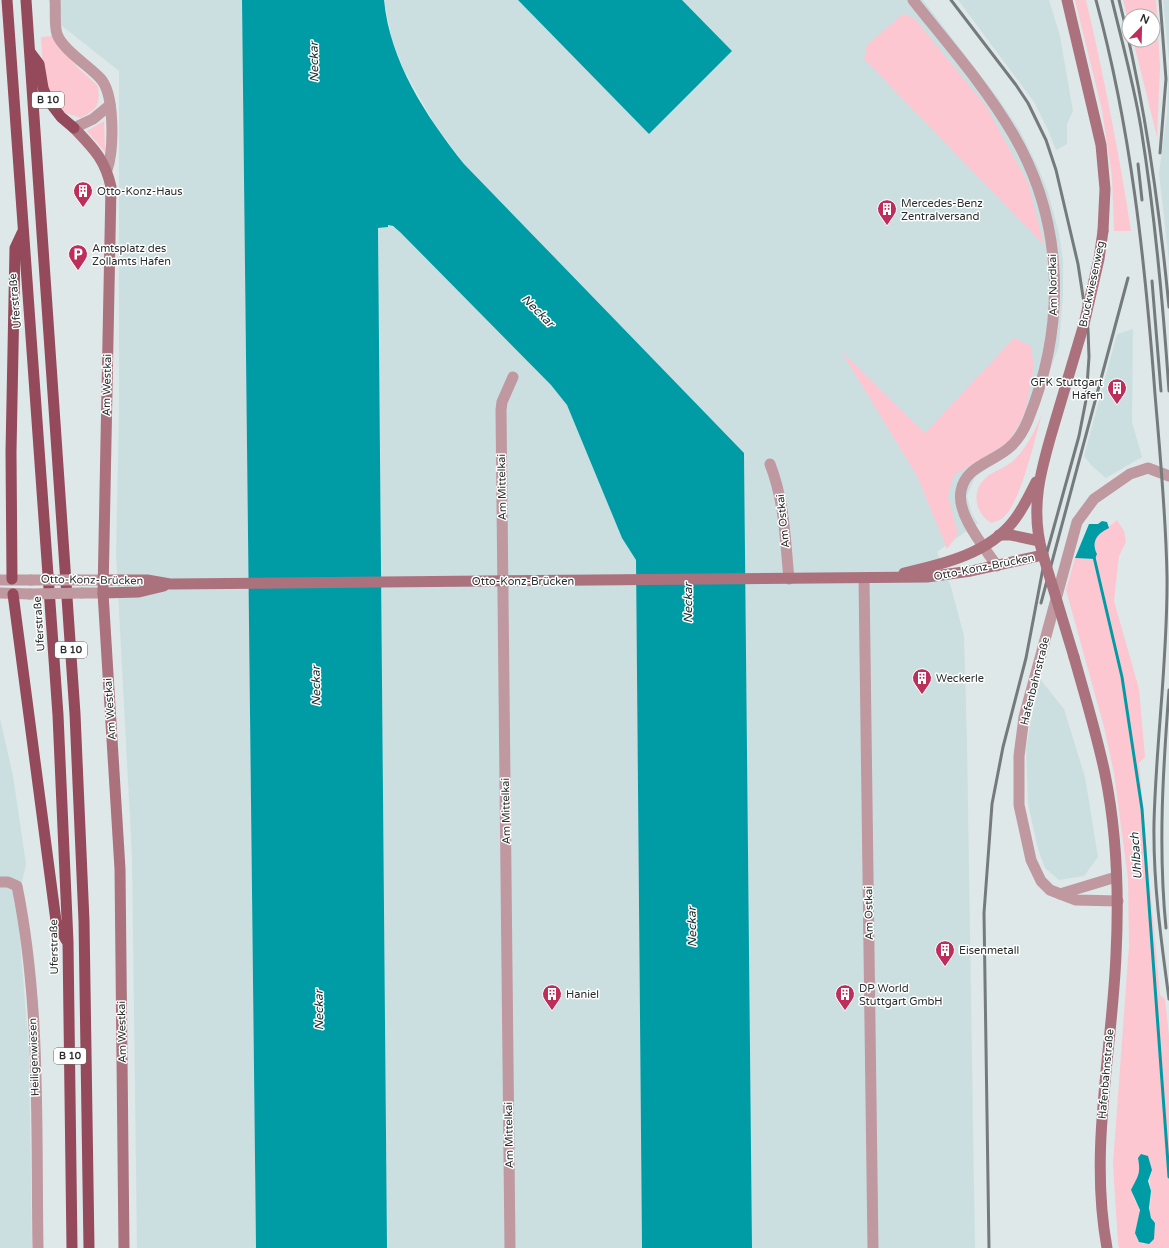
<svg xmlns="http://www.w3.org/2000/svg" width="1169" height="1248" font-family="'Varela Round',sans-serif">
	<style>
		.built { fill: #cbdfe1 }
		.green { fill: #fcc7d0; fill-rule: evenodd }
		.water { fill: #009ca6 }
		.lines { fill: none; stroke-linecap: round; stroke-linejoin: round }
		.stream { stroke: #009ca6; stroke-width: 3 }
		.minor { stroke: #c0989f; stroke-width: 11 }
		.tertiary { stroke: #c0989f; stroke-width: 11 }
		.secondary { stroke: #ab727d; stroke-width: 11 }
		.trunk { stroke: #944a5a; stroke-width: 11 }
		.rail { stroke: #757b7c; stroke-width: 3 }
		.tertiary-bridge { stroke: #c0989f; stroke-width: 11 }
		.secondary-bridge { stroke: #ab727d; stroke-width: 11 }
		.labels { text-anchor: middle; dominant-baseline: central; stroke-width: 3; stroke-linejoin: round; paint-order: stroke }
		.shield { fill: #fff; stroke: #6a6d6d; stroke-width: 1 }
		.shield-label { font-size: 10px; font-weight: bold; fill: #2a2e2e }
		.poi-label { font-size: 11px; fill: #2a2e2e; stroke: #fff; text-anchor: start }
		.street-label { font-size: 11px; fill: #2a2e2e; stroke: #fff }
		.water-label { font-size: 12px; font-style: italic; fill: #182e2f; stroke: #fff }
	</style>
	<rect width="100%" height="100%" fill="#dee8e9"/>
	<!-- built -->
	<g class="built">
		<path d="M50 0H242L256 1248H137L132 857 116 554 119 411V71L52 18Z"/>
		<path d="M384 0H518L649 134 732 51 682 0H923L998 98 1020 131 1036 163 1047 189 1059 233 1063 261V296L1059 346 1027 433 1015 449 975 477 967 496 972 514 978 523 937 552 951 587 964 636 967 741 975 1248H752L744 453 464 164 434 123 404 70 392 40Z"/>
		<path d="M958 0H1049L1060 36 1073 111 1067 124V144L1056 150 1048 130 1034 102Z"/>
		<path d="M1163 0H1169V262L1159 173 1167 114 1169 62Z"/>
		<path d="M388 225 397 229 551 385 567 405 622 538 636 560 642 1248H387L378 228 387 227Z"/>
		<path d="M1133 329 1132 422 1142 457 1106 478 1092 466 1084 456 1117 334Z"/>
		<path d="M1040 679 1064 709 1085 777 1098 857 1084 876 1059 880 1045 868 1038 849 1028 804 1026 749 1031 719Z"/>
		<path d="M0 718 13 776 26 864 17 904 29 1050 32 1248H0Z"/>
	</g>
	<!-- green -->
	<g class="green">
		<path d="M1075 0H1086C1104 77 1119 153 1131 231H1114L1112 176 1102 110Z"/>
		<path d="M1123 0H1156L1160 68 1157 137 1133 40H1153V16H1129V24Z"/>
		<path d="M903 14 914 18 986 106 1028 183 1044 245 864 59 867 45Z"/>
		<path d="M53 36 76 66 98 86C100 106 98 108 81 118L63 112 49 92 43 65 41 37Z"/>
		<path d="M104 121 105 152 87 131Z"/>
		<path d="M1014 338 1031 346 1034 368 1024 415 1009 442 954 475 948 496 958 534 947 549 917 476 841 351 925 433Z"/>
		<path d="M1042 414C1035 437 1020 509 1000 520 998 521 994 522 991 523 973 511 971 488 989 475 997 470 1006 467 1013 461 1027 448 1034 432 1042 414Z"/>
		<path d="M1117 520 1124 531 1126 542 1119 556 1114 601 1139 689 1145 757 1139 763 1160 995 1165 999 1169 1036V1248H1119L1118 1243 1113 1164 1129 945 1128 879 1114 773 1104 727 1066 590 1075 558 1095 559 1097 554C1088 534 1105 532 1117 520ZM1139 1166 1152 1170C1148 1180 1150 1183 1151 1192 1152 1205 1146 1212 1155 1223L1144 1244 1139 1242C1131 1230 1141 1222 1139 1209 1138 1204 1133 1200 1133 1195 1132 1184 1141 1177 1139 1166Z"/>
	</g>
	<!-- water -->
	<g class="water">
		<path d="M242 0H384C390 62 426 116 464 164L744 453 752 1248H642L636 560 622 538 567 405 551 385 400 232 393 226 388 225V227L378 228 387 1248H256Z"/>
		<path d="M518 0H682L732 51 649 134Z"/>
		<path d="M1102 521 1107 522 1109 528C1097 534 1091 541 1097 554L1095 559 1075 558 1089 524H1098Z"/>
		<path d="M1141 1154 1148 1156 1152 1170 1148 1181 1151 1191 1149 1208 1151 1218 1155 1223 1154 1239 1149 1244 1139 1242 1135 1233 1140 1210 1131 1190C1138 1176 1141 1174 1138 1158Z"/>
	</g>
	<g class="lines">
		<!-- stream -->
		<path class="stream" d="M1094 557 1122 677 1142 809 1169 1177"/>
		<!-- minor -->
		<g class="minor">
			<path d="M55 0C56 10 54 24 57 34 62 49 89 66 100 78 115 93 114 150 107 170"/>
			<path d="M913 0C947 43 985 86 1013 134 1065 223 1066 326 1028 420 1024 430 1018 440 1010 447 994 462 965 466 961 491 956 514 984 547 997 566"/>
			<path d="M74 128 93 119 110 105"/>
			<path d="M770 464C785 503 785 539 789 579"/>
			<path d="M864 578 873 1248"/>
			<path d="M0 882H8L17 886C41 1004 36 1128 38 1248"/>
			<path d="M1060 894 1116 877"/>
			<path d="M1118 901 1076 900 1050 890 1041 881 1031 860 1019 805V756L1024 717 1077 522 1094 499 1130 474 1148 468 1169 476"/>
			<path d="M510 1248 501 410 502 402 513 377"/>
		</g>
		<!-- tertiary -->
		<g class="tertiary">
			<path d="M0 580H31"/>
			<path d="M79 580H103"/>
			<path d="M0 593 30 594"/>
			<path d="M82 593H103"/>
		</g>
		<!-- secondary -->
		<g class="secondary">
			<path d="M1067 0 1101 145 1105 189 1103 231"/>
			<path d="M74 128C93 148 105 159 111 187L103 593 120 869 124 1248"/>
			<path d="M999 535H1011L1039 541"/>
			<path d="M904 573C944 564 990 553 1015 519 1024 507 1030 494 1036 482"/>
			<path d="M103 580H147L170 584 927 577 971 571 1043 555C1028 505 1043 463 1057 415 1066 385 1075 354 1084 324"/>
			<path d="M103 593 139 592 164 586"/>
			<path d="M1074 657C1085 696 1097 735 1105 774 1117 833 1119 895 1116 955 1112 1052 1089 1151 1107 1248"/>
		</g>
		<!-- trunk -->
		<g class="trunk">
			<path d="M7 0 58 715 68 942 72 1248"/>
			<path d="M26 0 75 714 84 921 89 1248"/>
			<path d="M30 52 39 64 43 88 48 100 61 117 74 128"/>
			<path d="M12 579 11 452 15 248 22 233"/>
			<path d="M13 594 56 921 66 940"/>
		</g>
		<!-- rail -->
		<g class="rail">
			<path d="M951 0 1016 85 1028 103 1046 140 1056 170 1078 264 1088 329 1089 357 1086 400 1079 436 1044 563 1026 658 1003 747 992 804 984 913 989 1248"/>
			<path d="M1096 0C1131 129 1145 261 1155 394 1160 454 1166 515 1167 576 1168 658 1156 740 1154 823 1153 882 1161 940 1169 999"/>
			<path d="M1112 0C1122 42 1134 85 1141 128 1155 215 1163 303 1169 391"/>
			<path d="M1119 0C1145 101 1159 204 1169 307"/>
			<path d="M1160 153 1166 79 1160 0"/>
			<path d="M1138 164 1142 200"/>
			<path d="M1152 281 1161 391"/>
			<path d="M1041 603 1128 278"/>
			<path d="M1166 928C1158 848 1163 770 1169 690"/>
		</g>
		<!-- tertiary-bridge -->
		<g class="tertiary-bridge">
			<path d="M31 580H79"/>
			<path d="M30 594 82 593"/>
		</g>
		<!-- secondary-bridge -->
		<g class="secondary-bridge">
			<path d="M1084 324 1099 259 1103 231"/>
			<path d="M1043 555 1074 657"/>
		</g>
	</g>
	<!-- icons -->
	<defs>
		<g id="building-pin" transform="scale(1)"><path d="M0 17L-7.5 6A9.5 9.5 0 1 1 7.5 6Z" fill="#bd2e5b" stroke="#fff"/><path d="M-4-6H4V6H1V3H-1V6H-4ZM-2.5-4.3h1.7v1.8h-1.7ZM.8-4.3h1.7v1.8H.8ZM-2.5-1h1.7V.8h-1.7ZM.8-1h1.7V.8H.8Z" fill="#fff"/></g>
		<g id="parking-pin" transform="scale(1)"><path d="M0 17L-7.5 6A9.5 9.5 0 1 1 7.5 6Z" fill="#bd2e5b" stroke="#fff"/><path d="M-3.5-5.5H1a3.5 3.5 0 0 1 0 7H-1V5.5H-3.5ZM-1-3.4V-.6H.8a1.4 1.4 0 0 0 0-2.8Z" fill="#fff"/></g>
	</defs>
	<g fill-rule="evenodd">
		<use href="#building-pin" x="83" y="191"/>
		<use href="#building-pin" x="887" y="209"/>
		<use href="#parking-pin" x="78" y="254"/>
		<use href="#building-pin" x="1117" y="388"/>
		<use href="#building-pin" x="922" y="678"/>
		<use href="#building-pin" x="945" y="950"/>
		<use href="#building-pin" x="552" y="994"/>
		<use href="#building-pin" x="845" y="994"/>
	</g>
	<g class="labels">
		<!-- shield labels -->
		<g class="shield">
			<rect x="32" y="92" width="32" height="16" rx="3"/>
			<rect x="55" y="642" width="32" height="16" rx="3"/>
			<rect x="54" y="1048" width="32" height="16" rx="3"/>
		</g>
		<g class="shield-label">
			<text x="48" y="100">B 10</text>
			<text x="71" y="650">B 10</text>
			<text x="70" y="1056">B 10</text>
		</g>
		<!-- poi labels -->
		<g class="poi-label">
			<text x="97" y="191">Otto-Konz-Haus</text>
			<text x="901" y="203">Mercedes-Benz<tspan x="901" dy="13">Zentralversand</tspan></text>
			<text x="92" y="248">Amtsplatz des<tspan x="92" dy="13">Zollamts Hafen</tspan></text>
			<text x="1103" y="382" text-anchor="end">GFK Stuttgart<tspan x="1103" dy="13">Hafen</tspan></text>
			<text x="936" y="678">Weckerle</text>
			<text x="959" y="950">Eisenmetall</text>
			<text x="859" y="988">DP World<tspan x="859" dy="13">Stuttgart GmbH</tspan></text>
			<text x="566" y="994">Haniel</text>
		</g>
		<!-- street labels -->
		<g class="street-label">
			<text transform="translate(1092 284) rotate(-78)">Bruckwiesenweg</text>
			<text transform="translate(1053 285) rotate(-91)">Am Nordkai</text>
			<text transform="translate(15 301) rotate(-95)">Uferstraße</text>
			<text transform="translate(107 385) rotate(-89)">Am Westkai</text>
			<text transform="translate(502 487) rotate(-91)">Am Mittelkai</text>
			<text transform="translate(783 521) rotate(-96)">Am Ostkai</text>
			<text transform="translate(984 567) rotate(-11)">Otto-Konz-Brücken</text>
			<text transform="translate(92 580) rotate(1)">Otto-Konz-Brücken</text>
			<text x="523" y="581">Otto-Konz-Brücken</text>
			<text transform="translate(39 624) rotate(-94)">Uferstraße</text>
			<text transform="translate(1035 681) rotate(-76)">Hafenbahnstraße</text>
			<text transform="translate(110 709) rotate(-94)">Am Westkai</text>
			<text transform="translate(506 811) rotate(-91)">Am Mittelkai</text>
			<text transform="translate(869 913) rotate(-91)">Am Ostkai</text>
			<text transform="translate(54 947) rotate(-91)">Uferstraße</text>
			<text transform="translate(122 1032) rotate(-91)">Am Westkai</text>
			<text transform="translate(34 1057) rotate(-92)">Heiligenwiesen</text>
			<text transform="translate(1106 1074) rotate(-85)">Hafenbahnstraße</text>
			<text transform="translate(509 1135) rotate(-91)">Am Mittelkai</text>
		</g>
		<!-- water labels -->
		<g class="water-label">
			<text transform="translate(314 62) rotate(-91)">Neckar</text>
			<text transform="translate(538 311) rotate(45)">Neckar</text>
			<text transform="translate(688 603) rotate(-90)">Neckar</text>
			<text transform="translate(316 686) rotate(-91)">Neckar</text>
			<text transform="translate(1136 856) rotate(-94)">Uhlbach</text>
			<text transform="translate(692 927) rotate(-91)">Neckar</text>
			<text transform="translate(319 1010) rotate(-91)">Neckar</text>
		</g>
	</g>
	<!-- north arrow -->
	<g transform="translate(1141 28) rotate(23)"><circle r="19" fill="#ffffff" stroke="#aaabab"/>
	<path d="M0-3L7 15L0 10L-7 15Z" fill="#bd2e5b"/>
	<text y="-6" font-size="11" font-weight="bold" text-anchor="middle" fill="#2a2e2e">N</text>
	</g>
</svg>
